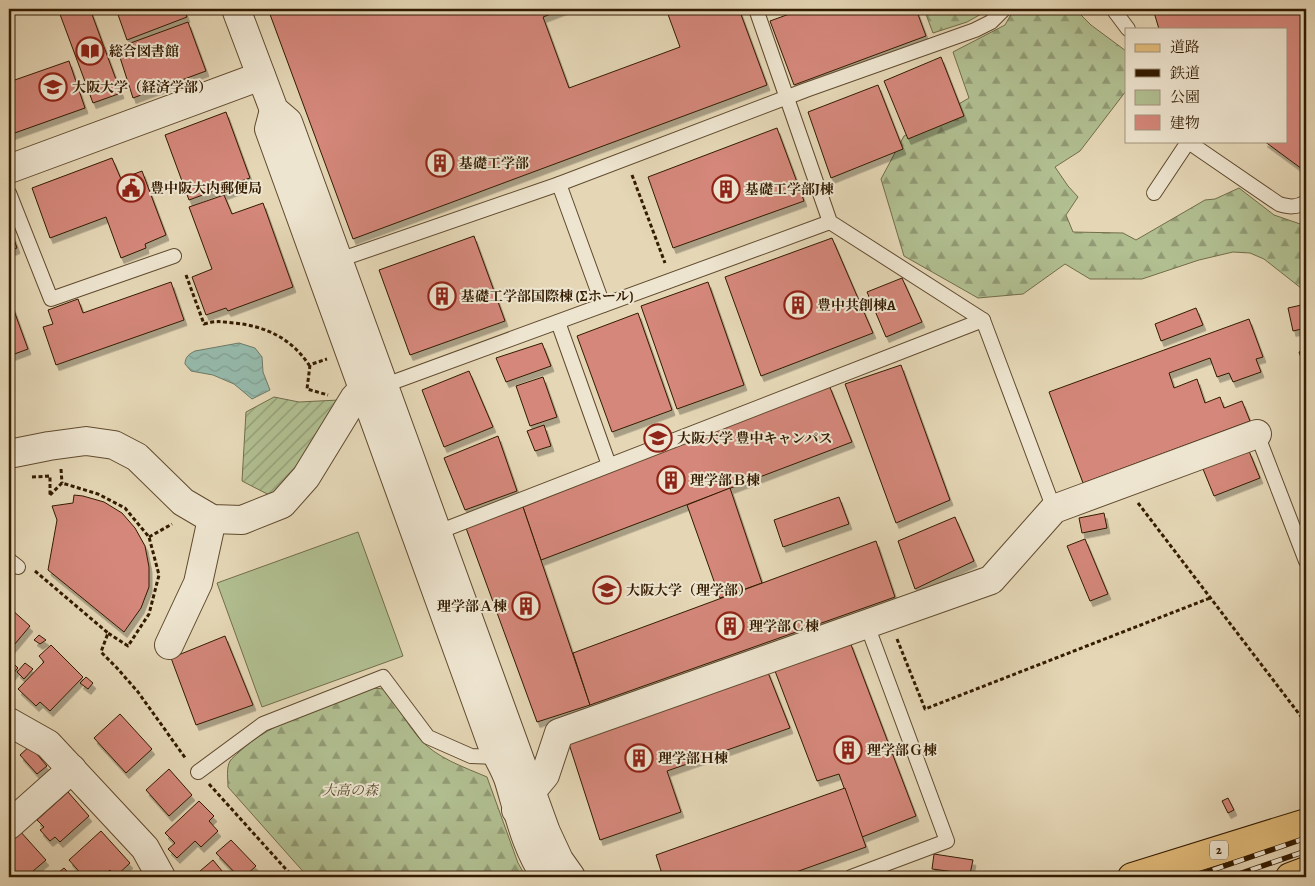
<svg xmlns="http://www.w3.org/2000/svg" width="1315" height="886" font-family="Alegreya,'Noto Serif JP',serif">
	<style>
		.forest { fill: url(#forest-firs); stroke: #726d48 }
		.park { fill: #b1bf91; stroke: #726d48 }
		.garden { fill: url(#garden-furrows); stroke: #726d48 }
		.water { fill: url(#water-waves); stroke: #6e7a67 }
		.building { fill: #d4877a; stroke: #331b00; filter: url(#shadow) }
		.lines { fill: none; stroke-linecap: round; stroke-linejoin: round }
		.service-casing { stroke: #604a2e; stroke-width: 16 }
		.minor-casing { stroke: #604a2e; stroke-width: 30 }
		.primary-casing { stroke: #331b00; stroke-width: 30 }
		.motorway-casing { stroke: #331b00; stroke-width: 30 }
		.path { stroke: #331b00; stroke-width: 3; stroke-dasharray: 4 2.5; stroke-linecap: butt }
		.service { stroke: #eee5d0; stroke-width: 14 }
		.minor { stroke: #eee5d0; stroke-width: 28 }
		.primary { stroke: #e2bc7b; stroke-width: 28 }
		.motorway { stroke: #e2bc7b; stroke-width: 28 }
		.rail-casing { stroke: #331b00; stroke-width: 5.5 }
		.rail { stroke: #eee5d0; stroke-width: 4; stroke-dasharray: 11; stroke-linecap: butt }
		.labels { text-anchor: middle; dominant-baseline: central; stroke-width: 4; stroke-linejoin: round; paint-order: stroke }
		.shield { fill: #eee5d0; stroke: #6b583e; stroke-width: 1 }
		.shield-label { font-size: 12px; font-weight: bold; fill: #331b00 }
		.poi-label { font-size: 14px; font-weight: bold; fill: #331b00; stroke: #eee5d0; text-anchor: start }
		.park-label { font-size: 14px; font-style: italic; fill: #594c2c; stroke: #eee5d0 }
	</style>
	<defs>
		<pattern id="forest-firs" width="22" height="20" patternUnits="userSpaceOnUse" patternTransform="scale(1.25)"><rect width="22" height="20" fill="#b1bf91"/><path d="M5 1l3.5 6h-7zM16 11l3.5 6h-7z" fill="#919a74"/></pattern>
		<pattern id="garden-furrows" width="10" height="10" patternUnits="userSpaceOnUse" patternTransform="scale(1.25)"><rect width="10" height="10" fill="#b1bf91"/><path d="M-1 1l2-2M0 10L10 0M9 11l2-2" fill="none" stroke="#919a74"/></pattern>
		<pattern id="water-waves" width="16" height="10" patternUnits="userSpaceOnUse" patternTransform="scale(1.25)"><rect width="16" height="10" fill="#96baac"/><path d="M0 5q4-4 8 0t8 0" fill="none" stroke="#829f92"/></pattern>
		<filter id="shadow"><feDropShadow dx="3" dy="5.5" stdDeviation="0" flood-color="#0004"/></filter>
	</defs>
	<rect width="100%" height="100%" fill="#e5d7b6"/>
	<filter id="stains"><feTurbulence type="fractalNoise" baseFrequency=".004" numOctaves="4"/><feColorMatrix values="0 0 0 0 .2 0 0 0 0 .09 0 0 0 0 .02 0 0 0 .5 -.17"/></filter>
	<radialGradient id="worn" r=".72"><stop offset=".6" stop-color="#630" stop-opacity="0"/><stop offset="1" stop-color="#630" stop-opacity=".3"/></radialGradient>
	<!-- forest -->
	<g class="forest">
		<path d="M924 9H990L967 22 933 33Z"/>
		<path d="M1014 9H1075L1091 25 1126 51V91L1080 151 1055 167 1068 186 1078 197 1066 215 1073 232 1123 233 1136 240 1205 200 1215 199 1239 188 1274 215 1306 226V292L1264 259 1250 253 1233 252 1199 260 1142 279H1090L1065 264 1023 294 978 298 904 256 881 179 904 136 969 98 953 52 1005 25Z"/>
		<path d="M372 688 384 689 388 692C398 707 407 724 419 738 436 758 464 767 487 777L518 863 526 877H308L228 787C228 779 226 768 230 761 232 758 236 755 238 753 272 720 329 705 372 688Z"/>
	</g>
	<!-- park -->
	<path class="park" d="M358 532 403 656 262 707 217 583Z"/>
	<!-- garden -->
	<path class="garden" d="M274 397 299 402 339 400 313 452 275 498 242 481 246 412Z"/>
	<!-- water -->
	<path class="water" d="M239 343 255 348 262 357 263 372 270 390 252 399 234 384 213 375 191 371 185 364C185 357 189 354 195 351Z"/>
	<!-- building -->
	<g class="building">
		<path d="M58 9H90L121 93 93 103Z"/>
		<path d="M116 9H184L187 17 127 40Z"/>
		<path d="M268 9H564L543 17 569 88 680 47 666 9H739L767 85 353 239Z"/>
		<path d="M803 9H916L926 36 794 85 770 21Z"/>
		<path d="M1153 9H1306V172L1264 141H1286V29H1159Z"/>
		<path d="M188 22 206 71 133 98 117 48Z"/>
		<path d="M941 57 964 116 908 139 884 81Z"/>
		<path d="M69 61 85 108 9 135V82Z"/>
		<path d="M878 85 903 149 831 178 808 112Z"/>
		<path d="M226 112 250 178 241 181 243 187 222 195 219 189 189 200 165 135Z"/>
		<path d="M777 128 804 201 673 248 648 177Z"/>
		<path d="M112 158 121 179 142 171 166 235 145 244 146 248 121 258 106 217 50 238 32 188Z"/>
		<path d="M224 195 232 214 263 203 293 287 228 311 226 308 206 315 192 277 212 269 189 207Z"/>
		<path d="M9 225 17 248 9 251Z"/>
		<path d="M474 236 505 321 410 355 379 270Z"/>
		<path d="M832 238 873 333 761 376 725 277Z"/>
		<path d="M902 278 922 322 886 337 867 292Z"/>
		<path d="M171 282 184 320 56 365 43 327 53 324 48 310 78 299 83 313Z"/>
		<path d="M708 282 744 385 677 409 641 306Z"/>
		<path d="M9 297 28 349 9 356Z"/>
		<path d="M1306 304V328L1293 331 1288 308Z"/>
		<path d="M1196 308 1203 325 1161 341 1155 324Z"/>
		<path d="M638 313 672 410 612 432 577 336Z"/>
		<path d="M1249 319 1263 357 1256 359 1261 372 1233 382 1229 373 1217 377 1210 358 1169 373 1174 388 1197 379 1205 403 1220 397 1224 408 1242 401 1250 421 1083 483 1049 392Z"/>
		<path d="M542 343 551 366 506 382 496 358Z"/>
		<path d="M1306 349V372L1299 352Z"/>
		<path d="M901 365 950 500 896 523 845 384Z"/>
		<path d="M469 371 493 427 444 447 422 390Z"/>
		<path d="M543 377 557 417 530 426 516 386Z"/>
		<path d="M829 385 852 442 541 560 523 507Z"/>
		<path d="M544 425 551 446 535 451 527 431Z"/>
		<path d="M498 436 517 491 465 510 444 458Z"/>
		<path d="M1249 451 1260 478 1214 496 1203 469Z"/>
		<path d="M730 488 762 583 720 598 687 505Z"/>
		<path d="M74 495 83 496 104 502 122 513 135 528 145 546 149 567V587L141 608 124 632 48 570 57 520 52 506 73 503Z"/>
		<path d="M839 497 849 524 783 547 774 520Z"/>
		<path d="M523 507 590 705 537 722 466 528Z"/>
		<path d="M1104 513 1107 528 1082 533 1079 518Z"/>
		<path d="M955 517 974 561 915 589 898 541Z"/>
		<path d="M1085 539 1108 594 1090 601 1067 546Z"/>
		<path d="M876 541 895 597 590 705 573 653Z"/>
		<path d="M11 609 30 626 9 651V611Z"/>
		<path d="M39 635 46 640 40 644 34 640Z"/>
		<path d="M225 636 253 705 196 725 171 658Z"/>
		<path d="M850 642 916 816 862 837 839 774 817 781 775 671Z"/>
		<path d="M51 645 83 677 50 711 40 702 36 706 18 689 44 662 39 656Z"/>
		<path d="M9 659 18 668 9 678Z"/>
		<path d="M25 663 33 669 24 679 17 672Z"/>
		<path d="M767 670 790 728 667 771 681 812 600 840 569 744Z"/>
		<path d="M86 677 93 683 88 689 80 683Z"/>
		<path d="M120 714 152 749 126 773 94 738Z"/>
		<path d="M30 746 47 766 37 774 20 755Z"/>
		<path d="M169 769 192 795 169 816 146 790Z"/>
		<path d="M845 788 866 847 782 877H663L656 855Z"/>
		<path d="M68 792 89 816 60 842 55 837 50 841 40 830 44 827 37 820Z"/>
		<path d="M1228 798 1234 810 1228 813 1222 801Z"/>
		<path d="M199 801 214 816 209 821 218 831 201 847 195 841 177 858 168 849 175 843 165 833Z"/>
		<path d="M19 830 46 860 26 877H9V840Z"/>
		<path d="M101 831 130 863 115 877 110 870 102 877H84L69 860Z"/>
		<path d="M231 840 256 866 244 877H239L216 853Z"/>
		<path d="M934 854 973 860 970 874 932 869Z"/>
		<path d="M213 860 227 877H193Z"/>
		<path d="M64 868 73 877H53Z"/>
	</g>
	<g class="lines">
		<!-- service casing -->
		<g class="service-casing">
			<g id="service">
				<path d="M756 9 830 222 983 320 1054 509"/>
				<path d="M1113 9 1128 29"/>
				<path d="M1187 141 1279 204C1289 207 1296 208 1306 202"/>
				<path d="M559 184 603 305"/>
				<path d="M9 193 51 299 174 256"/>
				<path d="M1154 193 1188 142"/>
				<path d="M333 262 559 184 806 90 975 30 991 22 1004 9"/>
				<path d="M558 322 609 465"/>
				<path d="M380 387 830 222"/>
				<path d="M1257 434 1306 561"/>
				<path d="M433 534 983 320"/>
				<path d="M9 560 18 567"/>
				<path d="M198 772 263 724 383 677 428 737 471 756 497 757"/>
				<path d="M851 877 947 841 867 625"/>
			</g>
		</g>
		<!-- minor casing -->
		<g class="minor-casing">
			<g id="minor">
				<path d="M236 9 274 110 288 122 546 832 559 860 571 877"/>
				<path d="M274 110 269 129 491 742C496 755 505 768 509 781 519 814 526 848 546 877"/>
				<path d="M9 169 261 76"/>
				<path d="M9 454 49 446 86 441 114 445 137 457 183 502 212 519 242 520 282 504 306 477 355 397 365 393"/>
				<path d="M169 645 198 583 212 519"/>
				<path d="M9 722 48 744 145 848 161 877"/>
				<path d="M516 810 545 775 559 733 991 580 1054 509 1257 434"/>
				<path d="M9 825 72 769"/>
			</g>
		</g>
		<!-- primary casing -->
		<g class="primary-casing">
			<path id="primary" d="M1132 877 1306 823"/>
		</g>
		<!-- motorway casing -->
		<g class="motorway-casing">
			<path id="motorway" d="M1290 877 1306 871"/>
		</g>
		<!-- path -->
		<g class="path">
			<path d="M632 175 665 263"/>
			<path d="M186 275 204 324C219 320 220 322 234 323 266 326 292 339 309 365L327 359"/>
			<path d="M310 365 307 389 328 395"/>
			<path d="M61 469 62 483"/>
			<path d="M32 477 50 476V495"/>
			<path d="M50 495 62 483 98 494 125 508 149 537 159 575 149 614 128 646 108 633"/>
			<path d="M1138 503 1306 723"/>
			<path d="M149 537 172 524"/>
			<path d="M35 571 108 633 101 652 117 668 138 692 186 759"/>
			<path d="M897 639 925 709 1210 598"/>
			<path d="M209 784 293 877"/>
		</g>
		<!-- service -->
		<use href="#service" class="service"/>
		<!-- minor -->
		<use href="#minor" class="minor"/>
		<!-- primary -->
		<use href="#primary" class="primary"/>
		<!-- motorway -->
		<use href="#motorway" class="motorway"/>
		<!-- rail casing -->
		<g class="rail-casing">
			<g id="rail">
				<path d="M1192 877 1306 838"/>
				<path d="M1230 877 1306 851"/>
			</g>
		</g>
		<!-- rail -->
		<use href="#rail" class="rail"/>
	</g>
	<!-- icons -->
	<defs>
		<g id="library-ring" transform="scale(1.4375)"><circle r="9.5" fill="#eee5d0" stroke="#8f2418" stroke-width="1.5"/><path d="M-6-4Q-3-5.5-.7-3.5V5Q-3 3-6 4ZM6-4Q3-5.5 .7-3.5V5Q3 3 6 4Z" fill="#8f2418"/></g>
		<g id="university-ring" transform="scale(1.4375)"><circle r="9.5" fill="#eee5d0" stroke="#8f2418" stroke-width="1.5"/><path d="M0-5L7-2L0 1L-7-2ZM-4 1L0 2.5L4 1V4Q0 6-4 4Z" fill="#8f2418"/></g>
		<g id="building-ring" transform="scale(1.4375)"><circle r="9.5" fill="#eee5d0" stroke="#8f2418" stroke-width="1.5"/><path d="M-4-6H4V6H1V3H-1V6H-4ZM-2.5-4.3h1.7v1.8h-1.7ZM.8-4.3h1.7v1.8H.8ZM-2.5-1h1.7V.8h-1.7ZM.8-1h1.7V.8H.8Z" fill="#8f2418"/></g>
		<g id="civic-ring" transform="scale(1.4375)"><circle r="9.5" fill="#eee5d0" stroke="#8f2418" stroke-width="1.5"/><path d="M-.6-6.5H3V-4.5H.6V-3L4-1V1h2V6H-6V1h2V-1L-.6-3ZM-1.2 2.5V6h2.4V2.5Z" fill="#8f2418"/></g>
	</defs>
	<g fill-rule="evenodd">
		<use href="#library-ring" x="90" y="51"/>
		<use href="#university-ring" x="53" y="87"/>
		<use href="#building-ring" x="440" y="163"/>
		<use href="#civic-ring" x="131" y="188"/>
		<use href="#building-ring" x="726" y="189"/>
		<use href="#building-ring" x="442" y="296"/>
		<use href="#building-ring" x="798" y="305"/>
		<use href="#university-ring" x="658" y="438"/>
		<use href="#building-ring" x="671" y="480"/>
		<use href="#university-ring" x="607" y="590"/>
		<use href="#building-ring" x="526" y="606"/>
		<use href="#building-ring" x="730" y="626"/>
		<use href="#building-ring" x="848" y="750"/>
		<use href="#building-ring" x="639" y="758"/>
	</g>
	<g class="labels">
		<!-- shield labels -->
		<rect class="shield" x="1210" y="840.5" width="18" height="19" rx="4"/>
		<g class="shield-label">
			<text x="1219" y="850">2</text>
		</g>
		<!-- poi labels -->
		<g class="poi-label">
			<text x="109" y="51">総合図書館</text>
			<text x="72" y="87">大阪大学（経済学部）</text>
			<text x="459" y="163">基礎工学部</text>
			<text x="150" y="188">豊中阪大内郵便局</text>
			<text x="745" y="189">基礎工学部J棟</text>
			<text x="461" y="296">基礎工学部国際棟 (Σホール)</text>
			<text x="817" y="305">豊中共創棟A</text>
			<text x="677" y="438">大阪大学 豊中キャンパス</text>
			<text x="690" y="480">理学部Ｂ棟</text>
			<text x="626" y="590">大阪大学（理学部）</text>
			<text x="507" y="606" text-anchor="end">理学部Ａ棟</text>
			<text x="749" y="626">理学部Ｃ棟</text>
			<text x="867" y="750">理学部Ｇ棟</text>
			<text x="658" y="758">理学部Ｈ棟</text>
		</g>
		<!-- park labels -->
		<g class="park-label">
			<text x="350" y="790">大高の森</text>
		</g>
	</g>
	<!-- margin -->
	<rect width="1315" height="886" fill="none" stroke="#e5d7b6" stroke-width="30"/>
	<rect x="10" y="10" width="1295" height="866" fill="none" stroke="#331b00" stroke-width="2.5"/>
	<rect x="15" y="15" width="1285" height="856" fill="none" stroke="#331b00"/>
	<!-- legend -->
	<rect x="1125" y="28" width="162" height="115" fill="#eee5d0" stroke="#a3947d"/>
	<rect x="1135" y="44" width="25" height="8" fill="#e2bc7b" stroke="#a3947d"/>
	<text x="1170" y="52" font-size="15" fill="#331b00">道路</text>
	<rect x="1135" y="69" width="25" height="8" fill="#331b00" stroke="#a3947d"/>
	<text x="1170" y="78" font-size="15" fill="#331b00">鉄道</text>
	<rect x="1135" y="90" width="25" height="15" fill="#b1bf91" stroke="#a3947d"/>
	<text x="1170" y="102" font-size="15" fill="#331b00">公園</text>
	<rect x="1135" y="115" width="25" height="15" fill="#d4877a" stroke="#a3947d"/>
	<text x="1170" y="128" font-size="15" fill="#331b00">建物</text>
	<rect width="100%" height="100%" filter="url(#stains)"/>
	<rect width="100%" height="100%" fill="url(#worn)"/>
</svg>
